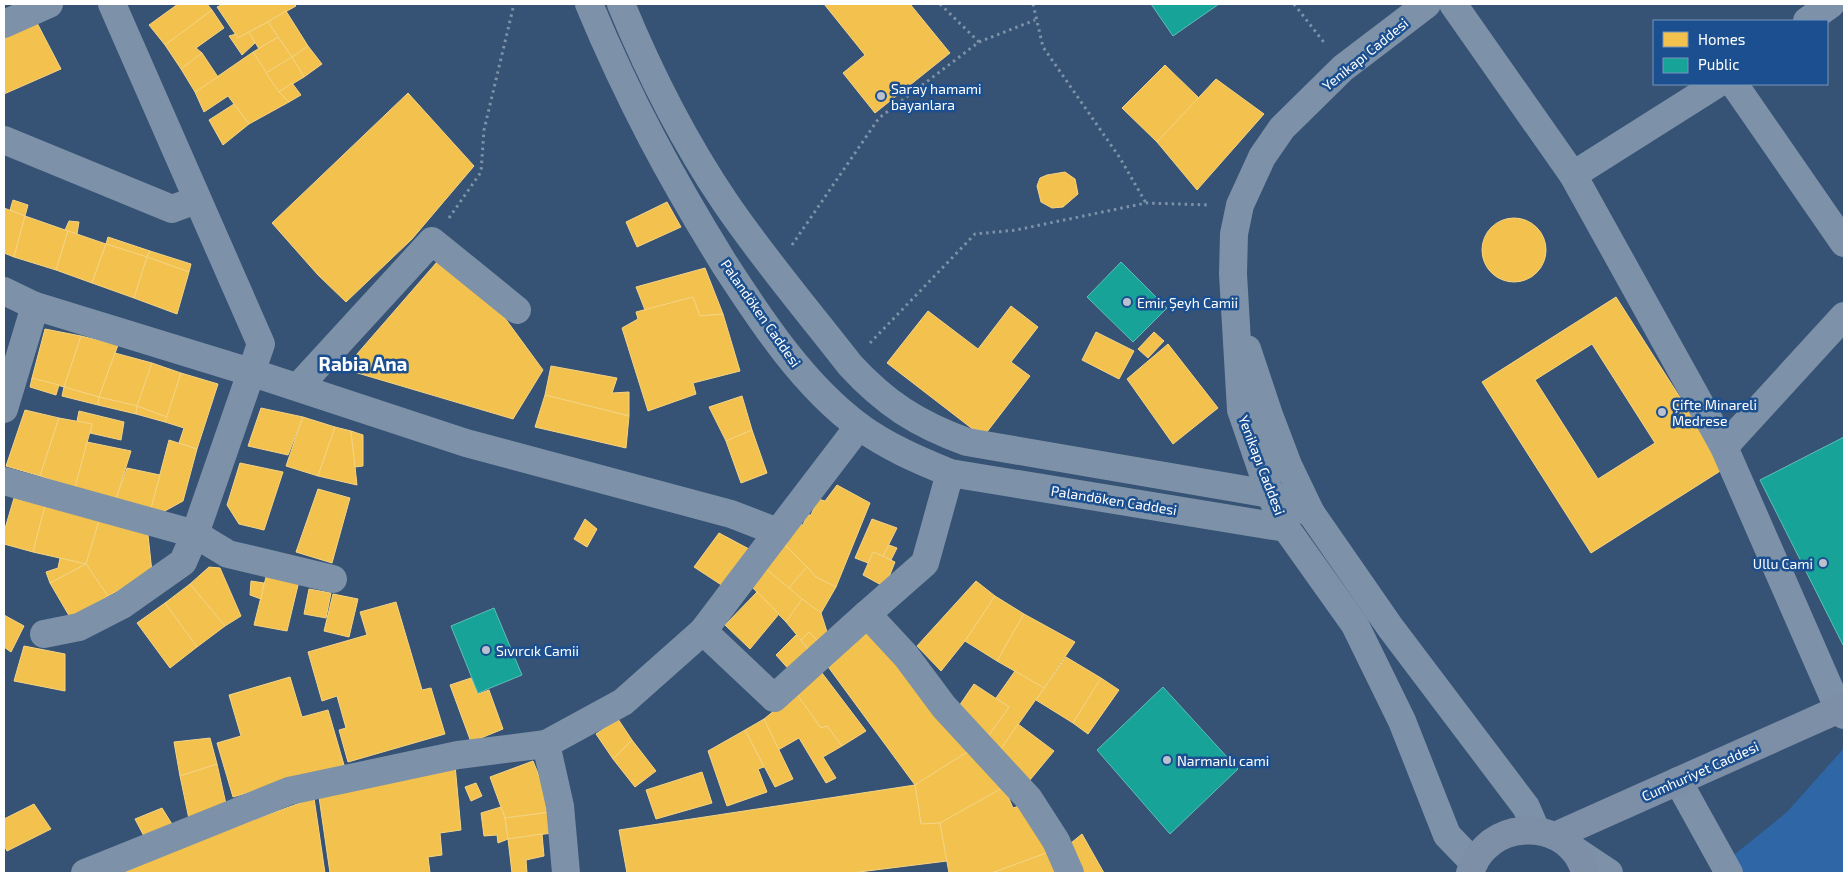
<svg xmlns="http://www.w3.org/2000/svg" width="1848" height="877" font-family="'Exo 2',sans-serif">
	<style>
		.green { fill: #2f66a5 }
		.homes { fill: #f2c14e; stroke: #f6d483; fill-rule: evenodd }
		.public { fill: #17a398; stroke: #5dbfb7 }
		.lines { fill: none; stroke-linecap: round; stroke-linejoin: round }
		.path { stroke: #7d92a8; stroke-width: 3; stroke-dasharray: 2.5 4; stroke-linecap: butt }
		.minor { stroke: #7d92a8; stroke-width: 28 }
		.major { stroke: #7d8ea7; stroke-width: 28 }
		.poi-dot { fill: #b9c2ce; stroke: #1b4f8f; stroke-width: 2 }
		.labels { text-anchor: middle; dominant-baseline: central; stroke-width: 5; stroke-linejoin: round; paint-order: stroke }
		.street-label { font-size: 14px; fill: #fff; stroke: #1b4f8f }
		.poi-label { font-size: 14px; fill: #fff; stroke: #1b4f8f; text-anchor: start }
		.district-label { font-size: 19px; font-weight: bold; fill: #fff; stroke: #1b4f8f }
	</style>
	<rect width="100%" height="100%" fill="#365274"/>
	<!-- green -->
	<path class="green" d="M1844 748V873H1729L1724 863 1787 812Z"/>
	<!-- homes -->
	<g class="homes">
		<path d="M178 4H207L212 10 165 45 149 25Z"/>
		<path d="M223 4H294L296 6 238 38 217 7Z"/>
		<path d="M824 4H910L950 53 875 113 843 73 865 55Z"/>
		<path d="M212 10 224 28 196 48 202 53 181 69 165 45Z"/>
		<path d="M286 11 308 46 292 57 268 22Z"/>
		<path d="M36 21 61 69 4 94V36Z"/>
		<path d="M268 22 278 37 259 49 249 32Z"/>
		<path d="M249 32 255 43 242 55 229 36 236 34 238 38Z"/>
		<path d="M278 37 292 57 266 73 253 52Z"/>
		<path d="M308 46 322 64 304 77 292 57Z"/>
		<path d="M253 52 279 92 289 102 249 124 228 96 204 112 195 92Z"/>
		<path d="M202 53 218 77 195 92 181 69Z"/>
		<path d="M292 57 304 77 279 92 266 73Z"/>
		<path d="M1165 65 1200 99 1157 142 1122 108Z"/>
		<path d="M1216 79 1264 114 1197 190 1157 142Z"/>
		<path d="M292 83 301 95 289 102 279 92Z"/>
		<path d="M408 93 474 166 412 239 346 302 318 275 272 223Z"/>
		<path d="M234 104 249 124 223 145 209 120Z"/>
		<path d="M1065 172 1075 179 1078 194 1063 207 1052 208 1041 202 1037 186 1040 178 1047 175Z"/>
		<path d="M13 200 28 205 25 216 10 210Z"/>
		<path d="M667 202 681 227 637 247 626 222Z"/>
		<path d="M4 208 25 216 14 257 4 253Z"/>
		<path d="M25 216 68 231 56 270 14 257Z"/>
		<circle cx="1514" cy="250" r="32"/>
		<path d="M69 221 79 222 77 234 65 230Z"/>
		<path d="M68 231 106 244 92 283 56 270Z"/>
		<path d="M108 237 150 251 147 257 106 244Z"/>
		<path d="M106 244 147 257 134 298 92 283Z"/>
		<path d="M150 251 191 264 189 272 147 257Z"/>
		<path d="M147 257 189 272 177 314 134 298Z"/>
		<path d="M437 262 488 295 543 370 513 419 344 369Z"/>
		<path d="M705 268 723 314 700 316 693 297 645 310 636 287Z"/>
		<path d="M693 297 700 316 723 314 740 371 693 383 696 394 648 411 622 328 638 319 636 312Z"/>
		<path d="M1616 297 1725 468 1591 553 1482 382ZM1592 344 1655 443 1598 479 1535 380Z"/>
		<path d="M1011 306 1038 327 1011 362 1030 376 983 437 887 363 928 311 978 349Z"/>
		<path d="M45 329 81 336 64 387 32 378Z"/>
		<path d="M1096 332 1134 351 1119 379 1082 360Z"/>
		<path d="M1154 332 1164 341 1148 358 1138 349Z"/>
		<path d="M81 336 118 345 99 397 64 387Z"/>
		<path d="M1168 344 1218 408 1173 444 1127 379Z"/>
		<path d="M115 353 152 363 137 406 99 397Z"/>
		<path d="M152 363 181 373 167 417 137 406Z"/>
		<path d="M551 366 617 378 612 393 629 392V416L545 395Z"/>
		<path d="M181 373 218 384 197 449 179 443 184 428 165 422Z"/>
		<path d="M32 378 59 385 56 395 30 387Z"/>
		<path d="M64 387 99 397 98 405 62 396Z"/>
		<path d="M545 395 629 416 626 448 535 427Z"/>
		<path d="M742 396 752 430 726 441 709 407Z"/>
		<path d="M99 397 137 406 136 414 98 405Z"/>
		<path d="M137 406 167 417 165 422 136 414Z"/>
		<path d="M261 408 303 417 288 455 248 446Z"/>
		<path d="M25 410 59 418 40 476 6 466Z"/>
		<path d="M79 411 124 422 121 440 90 433 92 424 77 421Z"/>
		<path d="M303 417 335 427 318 476 286 466Z"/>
		<path d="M59 418 92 424 75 488 40 476Z"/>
		<path d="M335 427 351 431 357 485 318 476Z"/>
		<path d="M752 430 767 473 741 483 726 441Z"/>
		<path d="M351 431 363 435V466L355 467Z"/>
		<path d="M169 440 197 449 183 501 163 512 151 508Z"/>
		<path d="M87 442 131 451 116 499 75 488Z"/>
		<path d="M240 463 283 472 264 530 239 524 227 505Z"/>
		<path d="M127 468 160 475 151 508 116 499Z"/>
		<path d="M837 485 870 503 836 587 816 577 785 545 798 524 803 525 807 515H811L818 499 825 501Z"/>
		<path d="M318 489 350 498 332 563 296 552Z"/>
		<path d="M14 498 45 506 33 552 4 544V532Z"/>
		<path d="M45 506 99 521 86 564 33 552Z"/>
		<path d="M585 519 597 529 587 547 574 539Z"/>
		<path d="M872 519 897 528 883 556 873 552 868 563 855 558Z"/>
		<path d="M99 521 148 535 152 572 108 596 86 564Z"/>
		<path d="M719 533 749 549 723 586 694 567Z"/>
		<path d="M785 545 807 567 788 589 765 568Z"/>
		<path d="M889 545 897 548 891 560 883 556Z"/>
		<path d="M873 552 895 562 885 587 863 575Z"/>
		<path d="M60 558 86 564 50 583 46 572 58 568Z"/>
		<path d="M86 564 108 596 71 619 50 583Z"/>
		<path d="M209 567 220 568 241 616 225 626 190 584Z"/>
		<path d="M807 567 816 577 836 587 821 613 788 589Z"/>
		<path d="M765 568 802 599 786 622 750 585Z"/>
		<path d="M267 573 299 581 287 631 254 625Z"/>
		<path d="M251 581 264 583 261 599 250 595Z"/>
		<path d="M976 581 995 596 965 641 941 671 917 646Z"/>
		<path d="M190 584 225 626 197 647 165 603Z"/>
		<path d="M309 589 331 593 326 618 304 614Z"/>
		<path d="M757 592 779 614 750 649 725 625Z"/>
		<path d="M333 594 358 599 349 637 324 631Z"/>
		<path d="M995 596 1024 614 997 661 965 641Z"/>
		<path d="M802 599 821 613 828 635 823 646 809 632 801 640 786 622Z"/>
		<path d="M396 602 422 690 431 688 445 734 348 762 339 730 346 728 337 696 322 701 308 652 367 635 360 612Z"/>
		<path d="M165 603 197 647 170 668 137 623Z"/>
		<path d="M1024 614 1075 642 1044 688 997 661Z"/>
		<path d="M4 615 24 626 11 652 4 647Z"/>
		<path d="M867 625 975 747 915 785 826 664Z"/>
		<path d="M809 632 823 646 813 655 801 640Z"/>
		<path d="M796 635 813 655 792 673 776 655Z"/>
		<path d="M24 646 65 654V691L14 681Z"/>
		<path d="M1066 657 1101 678 1073 723 1036 700Z"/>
		<path d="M819 669 866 731 842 746 827 726 821 728 796 693Z"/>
		<path d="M1015 671 1044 688 998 753 984 742 1009 707 996 698Z"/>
		<path d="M290 677 302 717 328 710 344 765 233 797 217 743 241 736 229 695Z"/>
		<path d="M471 678 478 694 489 690 503 729 471 742 450 685Z"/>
		<path d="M1101 678 1119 690 1088 734 1073 723Z"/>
		<path d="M974 684 1009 707 984 742 955 712Z"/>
		<path d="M796 693 821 728 827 726 842 746 823 757 836 778 826 783 799 738 778 750 764 719Z"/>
		<path d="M618 719 632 740 613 759 596 734Z"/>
		<path d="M764 719 793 779 775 787 745 730Z"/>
		<path d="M1018 724 1054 751 1030 780 998 753Z"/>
		<path d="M745 730 764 767 758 769 767 792 727 806 708 751Z"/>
		<path d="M210 738 217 764 180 776 174 742Z"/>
		<path d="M632 740 656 771 635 787 613 759Z"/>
		<path d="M975 747 1004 787 940 823 921 824 915 785Z"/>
		<path d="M533 761 548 798 551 812 505 818 490 777Z"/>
		<path d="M217 764 226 804 189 819 180 776Z"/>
		<path d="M455 765 461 830 440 833 442 855 428 857 430 873H330L319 797Z"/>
		<path d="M702 772 712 803 656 819 646 790Z"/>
		<path d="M476 783 482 796 471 801 465 787Z"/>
		<path d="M915 785 921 824 940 823 947 861 851 873H627L619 830Z"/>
		<path d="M1004 787 1013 808 1019 806 1049 852 992 873H949L940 823Z"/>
		<path d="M314 798 325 873H106Z"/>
		<path d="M34 804 51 829 7 851 4 845V819Z"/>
		<path d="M501 807 505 818 508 839 498 843 497 835 484 836 481 813Z"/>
		<path d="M162 808 175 829 146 840 135 819Z"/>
		<path d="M551 812 552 833 508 839 505 818Z"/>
		<path d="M542 834 544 856 526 860 527 873H512L508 839Z"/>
		<path d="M1082 834 1104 873H1081L1066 847Z"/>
		<path d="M1049 852 1058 873H992Z"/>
	</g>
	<!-- public -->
	<g class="public">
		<path d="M1151 4H1219L1173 36Z"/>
		<path d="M1121 262 1167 308 1133 342 1087 297Z"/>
		<path d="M1844 437V647L1760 480Z"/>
		<path d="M494 608 522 675 478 693 451 626Z"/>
		<path d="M1163 687 1238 769 1170 834 1097 750Z"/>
	</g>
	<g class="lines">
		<!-- path -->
		<g class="path">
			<path d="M940 4 979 42"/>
			<path d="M1033 4 1043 47 1120 158 1146 203"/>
			<path d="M1294 4 1326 45"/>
			<path d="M449 218 481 172 484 130 514 4"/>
			<path d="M792 245 879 118 979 42 1035 20"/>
			<path d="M870 343 975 234 1016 230 1146 203 1210 205"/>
		</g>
		<!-- minor -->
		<g class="minor">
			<path d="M589 4C628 98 671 178 725 265 762 322 804 386 860 427 888 447 918 460 950 473L1286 528"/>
			<path d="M621 4C649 72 683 140 725 202 763 258 808 311 850 365 885 403 917 424 967 442L1270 494 1311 513"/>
			<path d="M1427 4 1343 68 1282 128 1262 157 1240 205 1234 234 1233 274 1241 410 1270 494 1286 528 1355 625 1402 721 1447 835 1474 863"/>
			<path d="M1453 4 1573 175 1724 447 1839 710 1844 715"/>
			<path d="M1807 21 1831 4"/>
			<path d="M4 24 49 4"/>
			<path d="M1734 84 1844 243"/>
			<path d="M4 140 172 209 196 200"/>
			<path d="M1573 175 1717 84"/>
			<path d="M4 291 35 306 250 372 466 443 731 514 778 532 859 426"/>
			<path d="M1247 349 1269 415 1288 465 1311 513 1390 627 1526 807 1536 830"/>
			<path d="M298 387 432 241 517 310"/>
			<path d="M4 409 35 306"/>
			<path d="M1724 447 1844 316"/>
			<path d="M950 473 925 563 867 614 906 656 944 707 1029 799 1056 841 1070 873"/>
			<path d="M4 481 195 534 261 344 112 4"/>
			<path d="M703 631 774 698 867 614"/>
			<path d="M44 634 79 627 122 605 183 562 195 534 228 554 333 579"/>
			<path d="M546 744 560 806 566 873"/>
			<path d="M1678 781 1729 873"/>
			<path d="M1573 849 1609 873"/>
			<path d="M85 873 289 791 458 755 546 744 623 702 703 631 778 532"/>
		</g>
		<!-- major -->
		<g class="major">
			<path d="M1555 836 1844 707"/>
			<path d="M1470 873C1473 864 1478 854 1486 847 1517 817 1575 829 1585 873"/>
		</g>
	</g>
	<!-- markers -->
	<g class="poi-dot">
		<circle cx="881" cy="96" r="5"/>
		<circle cx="1127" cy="302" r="5"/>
		<circle cx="1662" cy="412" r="5"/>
		<circle cx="1823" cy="563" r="5"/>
		<circle cx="486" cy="650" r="5"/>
		<circle cx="1167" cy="760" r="5"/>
	</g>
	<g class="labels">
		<!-- street labels -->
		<g class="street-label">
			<text transform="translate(1365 54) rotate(-39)">Yenikapı Caddesi</text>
			<text transform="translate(761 313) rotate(55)">Palandöken Caddesi</text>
			<text transform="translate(1262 465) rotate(69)">Yenikapı Caddesi</text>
			<text transform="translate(1114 500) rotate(9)">Palandöken Caddesi</text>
			<text transform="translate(1700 771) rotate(-24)">Cumhuriyet Caddesi</text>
		</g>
		<!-- poi labels -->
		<g class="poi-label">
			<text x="891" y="88">Saray hamami<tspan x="891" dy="16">bayanlara</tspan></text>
			<text x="1137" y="302">Emir Şeyh Camii</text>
			<text x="1672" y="404">Çifte Minareli<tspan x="1672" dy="16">Medrese</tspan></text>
			<text x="1813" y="563" text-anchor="end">Ullu Cami</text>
			<text x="496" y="650">Sıvırcık Camii</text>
			<text x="1177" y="760">Narmanlı cami</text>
		</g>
		<!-- district labels -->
		<g class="district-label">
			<text x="363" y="363">Rabia Ana</text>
		</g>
	</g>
	<!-- border -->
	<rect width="1848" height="877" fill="none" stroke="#ffffff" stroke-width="10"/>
	<!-- legend -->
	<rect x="1653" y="20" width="175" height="65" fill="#1b4f8f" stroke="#7695bc"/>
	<rect x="1663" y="32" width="25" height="15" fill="#f2c14e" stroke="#7695bc"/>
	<text x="1698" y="45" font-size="15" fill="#ffffff">Homes</text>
	<rect x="1663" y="58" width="25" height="15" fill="#17a398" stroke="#7695bc"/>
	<text x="1698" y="70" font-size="15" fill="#ffffff">Public</text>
</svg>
